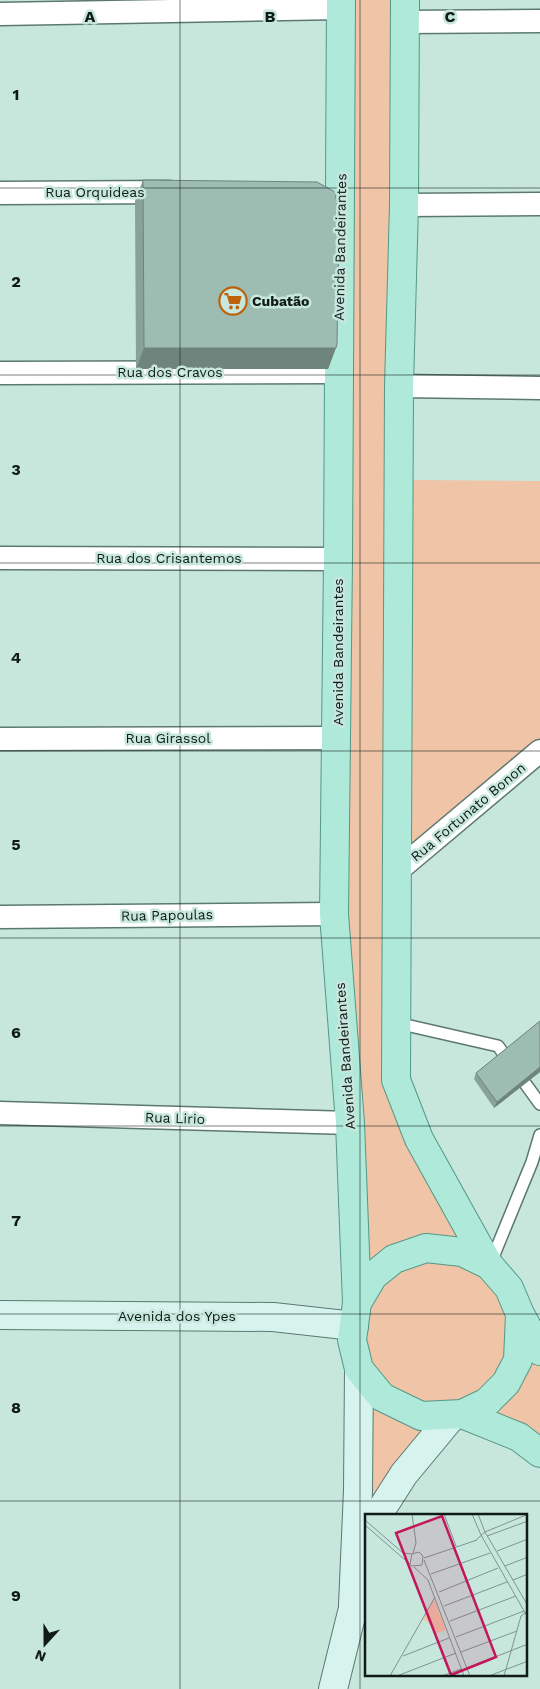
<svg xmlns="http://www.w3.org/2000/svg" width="540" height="1689" font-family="'Work Sans',sans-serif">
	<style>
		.green { fill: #f0c4a7 }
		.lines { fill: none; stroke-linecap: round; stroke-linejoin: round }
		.service-casing { stroke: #5c7970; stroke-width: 14 }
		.minor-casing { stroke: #5c7970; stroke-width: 25 }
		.secondary-casing { stroke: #5c7970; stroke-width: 30 }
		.primary-casing { stroke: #549886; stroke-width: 30 }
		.service { stroke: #fff; stroke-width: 11 }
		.minor { stroke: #fff; stroke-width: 22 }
		.secondary { stroke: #d6f4ed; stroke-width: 28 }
		.primary { stroke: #aee9da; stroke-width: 28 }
		.wall { fill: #87a299 }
		.shaded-wall { fill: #6e847d }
		.building { fill: #9dbcb2; stroke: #6e847d }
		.grid { fill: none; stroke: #101b18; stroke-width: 1; stroke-opacity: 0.55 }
		.labels { text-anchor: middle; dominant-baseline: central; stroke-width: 5; stroke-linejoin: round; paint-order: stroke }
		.street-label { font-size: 14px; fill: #101b18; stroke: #c7e7dd }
		.poi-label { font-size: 14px; font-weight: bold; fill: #101b18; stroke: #c7e7dd; text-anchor: start }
		.inset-road { fill: none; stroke: #7e958e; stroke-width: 1 }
		.view { fill: #c2185b; fill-opacity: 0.15; stroke: #c2185b; stroke-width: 2.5 }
		.inset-edge { fill: none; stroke: #101b18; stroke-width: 2.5 }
		.grid-label { font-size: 16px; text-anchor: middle; font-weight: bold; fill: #101b18; stroke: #c7e7dd; stroke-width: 5; stroke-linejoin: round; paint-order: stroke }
	</style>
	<rect width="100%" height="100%" fill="#c7e7dd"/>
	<!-- green -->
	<g class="green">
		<path d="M352 0H394L384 1051 388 1097 472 1248 365 1273 343 870Z"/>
		<path d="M408 480 540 481V741L409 850Z"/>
		<path d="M424 1255 467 1261 514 1313 512 1352 492 1385 464 1405 429 1407 397 1392 381 1379 362 1351V1313L384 1274Z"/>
		<path d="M524 1357 540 1364V1445L482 1413Z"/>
		<path d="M366 1385 438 1424 363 1530Z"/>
	</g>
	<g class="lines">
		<!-- service casing -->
		<g class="service-casing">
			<g id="service">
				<path d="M397 1023 498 1046 540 1104"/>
				<path d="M491 1262 532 1162 540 1135"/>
			</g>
		</g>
		<!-- minor casing -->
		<g class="minor-casing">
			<g id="minor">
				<path d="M0 14 341 8"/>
				<path d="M404 22 540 21"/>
				<path d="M0 193 169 192"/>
				<path d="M404 205 540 204"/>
				<path d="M0 373 339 372"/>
				<path d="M399 386 540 388"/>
				<path d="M0 558 338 559"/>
				<path d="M0 739 337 738"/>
				<path d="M396 872 540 751"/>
				<path d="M0 917 334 914"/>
				<path d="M0 1113 350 1123"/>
			</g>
		</g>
		<!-- secondary casing -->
		<g class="secondary-casing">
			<g id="secondary">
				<path d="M0 1315 273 1317 354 1326"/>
				<path d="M380 1515 381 1510 404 1474 453 1415"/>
				<path d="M353 1605 358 1490 359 1369"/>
				<path d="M333 1689 358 1588"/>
			</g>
		</g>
		<!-- primary casing -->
		<g class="primary-casing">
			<g id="primary">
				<path d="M341 0 338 559 334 914 350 1123 357 1303"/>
				<path d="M405 0 404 205 399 386 396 1080 419 1139 489 1265"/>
				<path d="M520 1314 518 1360 506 1383 487 1402 462 1414 421 1416 382 1397 359 1369 352 1340 357 1303 373 1276 394 1259 426 1248 462 1252 489 1265 509 1288 520 1314 540 1351"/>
				<path d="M462 1414 519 1437 540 1453"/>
			</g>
		</g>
		<!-- service -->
		<use href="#service" class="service"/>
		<!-- minor -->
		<use href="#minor" class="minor"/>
		<!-- secondary -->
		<use href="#secondary" class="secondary"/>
		<!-- primary -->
		<use href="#primary" class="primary"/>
	</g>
	<!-- wall -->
	<g class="wall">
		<path d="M143 180 337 344 328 369H136L135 201Z"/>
		<path d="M540 1021V1072L494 1108 474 1079 476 1073Z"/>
	</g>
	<!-- shaded-wall -->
	<g class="shaded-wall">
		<path d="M144 348H336L328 369H136Z"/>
		<path d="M540 1067V1072L494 1108 497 1102Z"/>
	</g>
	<!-- building -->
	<g class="building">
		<path d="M143 180 317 182 335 192 339 215 337 344 336 348H144Z"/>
		<path d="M540 1021V1067L497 1102 476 1073Z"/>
	</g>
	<!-- grid -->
	<path class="grid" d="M180 0V1689M360 0V1689M0 188H540M0 375H540M0 563H540M0 751H540M0 938H540M0 1126H540M0 1314H540M0 1501H540"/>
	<!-- icons -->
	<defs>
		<g id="supermarket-ring" transform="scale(1.4375)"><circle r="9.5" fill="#c7e7dd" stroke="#bd620a" stroke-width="1.5"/><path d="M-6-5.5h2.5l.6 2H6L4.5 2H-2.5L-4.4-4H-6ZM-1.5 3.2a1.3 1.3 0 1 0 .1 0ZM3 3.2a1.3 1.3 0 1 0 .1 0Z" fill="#bd620a"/></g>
	</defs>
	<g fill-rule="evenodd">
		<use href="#supermarket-ring" x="233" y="301"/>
	</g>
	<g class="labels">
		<!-- street labels -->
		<g class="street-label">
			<text x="95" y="192">Rua Orquideas</text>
			<text transform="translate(340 247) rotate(-89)">Avenida Bandeirantes</text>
			<text x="170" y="372">Rua dos Cravos</text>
			<text x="169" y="558">Rua dos Crisantemos</text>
			<text transform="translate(338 652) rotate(-90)">Avenida Bandeirantes</text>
			<text x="168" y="738">Rua Girassol</text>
			<text transform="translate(468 812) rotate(-40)">Rua Fortunato Bonon</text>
			<text transform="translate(167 915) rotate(-1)">Rua Papoulas</text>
			<text transform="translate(345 1056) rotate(-94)">Avenida Bandeirantes</text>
			<text transform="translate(175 1118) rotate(2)">Rua Lirio</text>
			<text x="177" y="1316">Avenida dos Ypes</text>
		</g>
		<!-- poi labels -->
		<g class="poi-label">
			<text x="252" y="301">Cubatão</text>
		</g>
	</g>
	<!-- overview -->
	<g transform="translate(365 1514)">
		<rect width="162" height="162" fill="#c7e7dd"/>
		<path d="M69 85 81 116 70 120 66 111 58 105Z" fill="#f0c4a7"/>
		<path class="inset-road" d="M47 0 51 29 48 39M79 0 91 32M107 0 116 21M113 0 120 18 161 1M0 6 38 39 47 40M0 11 47 52 57 51 58 42 54 38 47 40 45 50M116 21 163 104M122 22 163 7M111 26 120 18 163 92M132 37 163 25M59 44 112 26M59 46 105 162M140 52 163 43M49 53 63 66 99 162M66 60 125 39M148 66 163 60M74 78 133 54M79 92 142 68M85 107 151 82M91 123 159 97M96 138 152 117M38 142 84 124M102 154 163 130M25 162 70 83M32 162 91 139M77 162 96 155M124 162 163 147M139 162 156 102 163 97"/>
		<path class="view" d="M77 2 131 143 86 161 31 19Z"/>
		<rect width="162" height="162" class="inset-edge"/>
	</g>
	<g class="grid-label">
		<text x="90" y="22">A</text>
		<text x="270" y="22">B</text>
		<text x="450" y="22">C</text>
		<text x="16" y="100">1</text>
		<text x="16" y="287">2</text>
		<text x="16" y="475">3</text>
		<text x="16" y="663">4</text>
		<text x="16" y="850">5</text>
		<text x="16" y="1038">6</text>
		<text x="16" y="1226">7</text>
		<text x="16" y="1413">8</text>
		<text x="16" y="1601">9</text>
	</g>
	<!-- north arrow -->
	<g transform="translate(45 1644) rotate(201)" stroke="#c7e7dd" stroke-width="4" paint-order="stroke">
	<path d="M0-4L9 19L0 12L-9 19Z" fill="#101b18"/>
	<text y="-8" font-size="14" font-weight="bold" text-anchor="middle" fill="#101b18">N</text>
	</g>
</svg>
